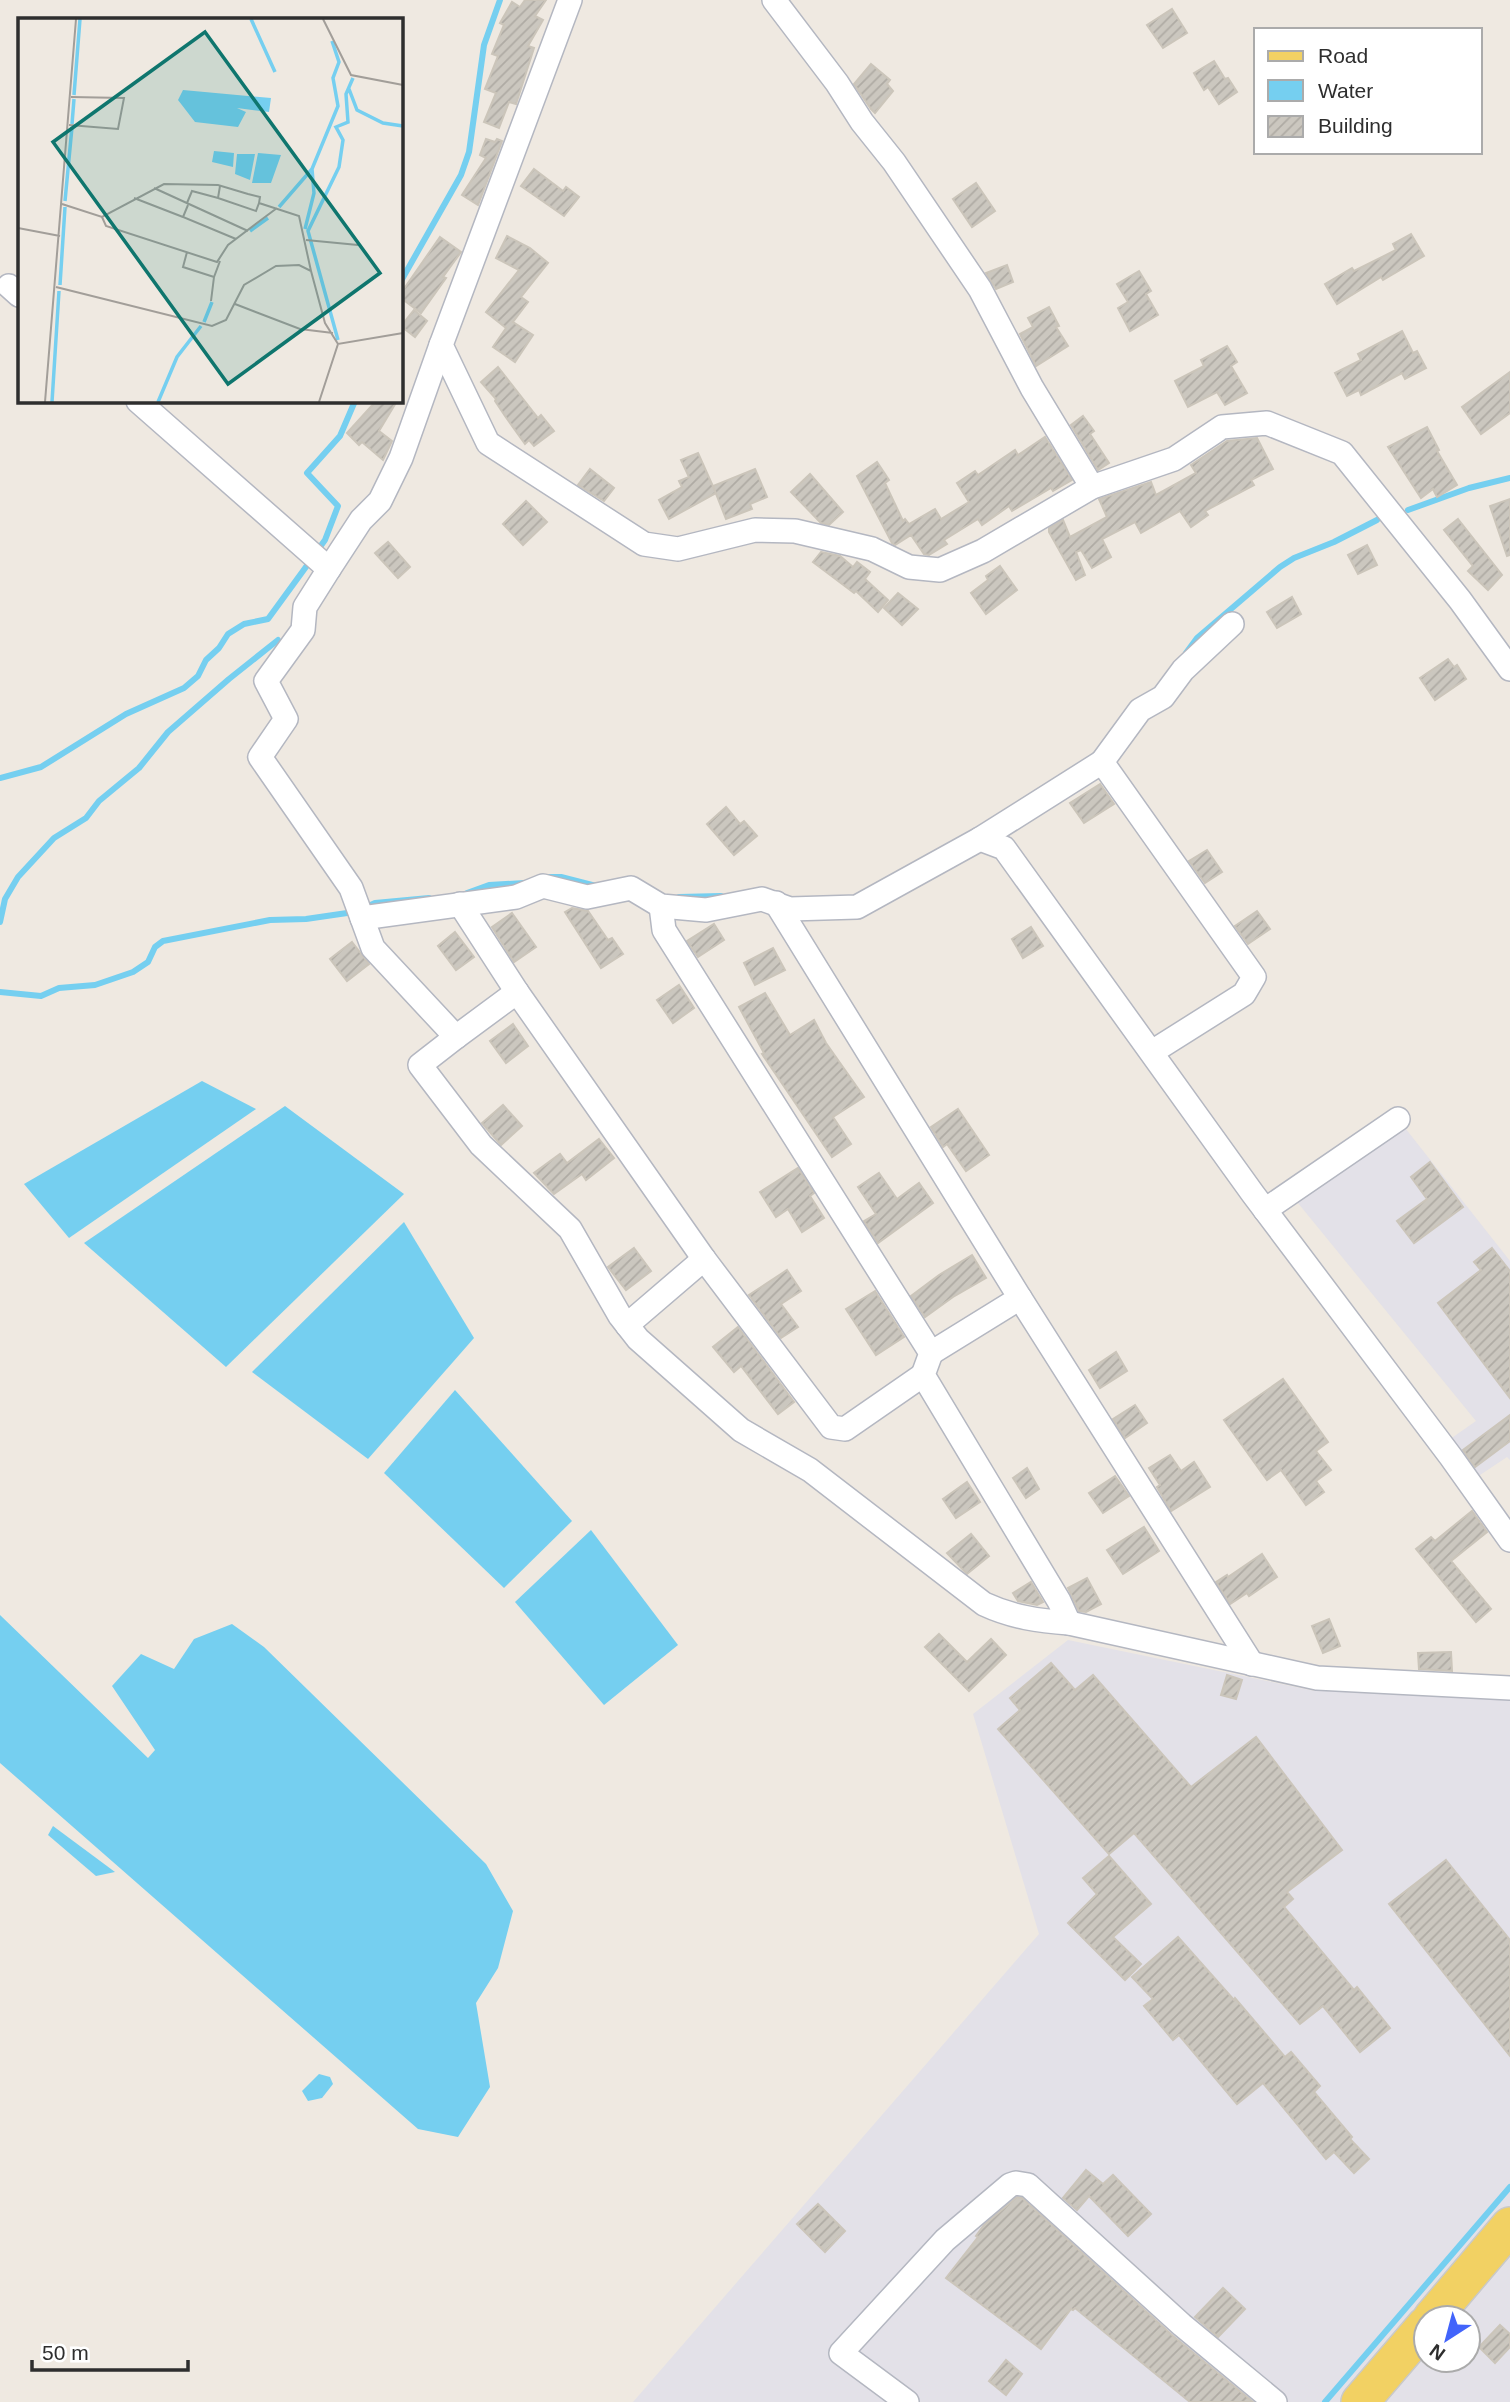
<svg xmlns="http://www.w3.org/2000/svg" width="1510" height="2402" font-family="Helvetica,sans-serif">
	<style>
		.industrial { fill: #e3e1e8; fill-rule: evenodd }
		.water { fill: #75cff0 }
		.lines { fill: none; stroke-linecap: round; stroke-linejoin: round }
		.stream { stroke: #75cff0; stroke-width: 6 }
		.building { fill: url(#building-hatch); stroke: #cbc5ba; stroke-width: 2 }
		.street-casing { stroke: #b4b7c1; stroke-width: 26 }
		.primary-casing { stroke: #c9c9c9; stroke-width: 40 }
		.street { stroke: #fff; stroke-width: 23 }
		.primary { stroke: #f2d163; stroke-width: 37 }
		.inset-river { fill: none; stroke: #75cff0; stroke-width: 3.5 }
		.inset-road { fill: none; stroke: #a29e99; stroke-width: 2 }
		.view { fill: #0f766e; fill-opacity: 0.15; stroke: #0f766e; stroke-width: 3.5 }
		.inset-edge { fill: none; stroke: #2e2e2e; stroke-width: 3.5 }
	</style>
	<defs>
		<pattern id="building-hatch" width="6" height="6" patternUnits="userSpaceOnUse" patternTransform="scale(1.75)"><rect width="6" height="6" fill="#cbc7bf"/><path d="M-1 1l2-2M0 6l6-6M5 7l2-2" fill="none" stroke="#afaba4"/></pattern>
	</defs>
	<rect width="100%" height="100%" fill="#efe9e1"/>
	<!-- industrial -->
	<g class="industrial">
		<path d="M1398 1119 1510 1261V1460L1507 1457 1474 1479 1446 1442 1476 1421 1289 1192Z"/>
		<path d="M1068 1640 1315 1691 1510 1685V2402H633L1039 1934 973 1714ZM1426 2318H1468V2360H1426Z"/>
	</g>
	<!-- water -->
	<g class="water">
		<path d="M202 1081 256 1109 69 1238 24 1184Z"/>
		<path d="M285 1106 404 1194 226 1367 84 1243Z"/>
		<path d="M404 1222 474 1338 368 1459 252 1372Z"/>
		<path d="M455 1390 572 1521 504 1588 384 1473Z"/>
		<path d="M591 1530 678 1645 604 1705 515 1602Z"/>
		<path d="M0 1615 148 1758 155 1750 112 1686 141 1654 174 1669 194 1639 232 1624 264 1647 486 1864 513 1911 498 1968 476 2003 490 2087 458 2137 418 2129 0 1763Z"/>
		<path d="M53 1826 115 1872 96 1876 48 1835Z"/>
		<path d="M319 2074 330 2077 333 2084 322 2098 308 2101 302 2091Z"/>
	</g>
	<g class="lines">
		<!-- stream -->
		<g class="stream">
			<path d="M401 281 461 175 469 152 484 45 500 0"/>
			<path d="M1408 510 1469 488 1510 478"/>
			<path d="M317 551 325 540 338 506 307 473 340 436 355 401"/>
			<path d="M1186 653 1197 638 1280 567 1294 558 1334 542 1377 520"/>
			<path d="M0 778 41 767 126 714 184 688 198 676 206 660 219 648 228 634 244 624 268 619 311 560"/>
			<path d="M545 877H561L596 886"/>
			<path d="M467 893 489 885 525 883"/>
			<path d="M679 897 721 896"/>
			<path d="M364 908 375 903 429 898"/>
			<path d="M0 922 5 899 18 877 54 838 86 818 99 801 139 768 168 732 229 679 278 640"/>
			<path d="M0 992 41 996 59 988 95 985 133 972 148 962 155 947 163 941 270 920 306 919 354 912"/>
			<path d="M1325 2402 1510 2187"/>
		</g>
	</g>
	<!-- building -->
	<g class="building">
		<path d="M525 0H546L535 16 543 20 528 46 534 48 516 104 509 102 499 128 484 122 496 93 485 89 498 56 492 54 504 25 500 23 512 2 520 7Z"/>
		<path d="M1172 9 1187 33 1163 48 1147 25Z"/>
		<path d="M1214 61 1225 79 1228 78 1237 92 1219 104 1208 87 1204 90 1194 73Z"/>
		<path d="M871 64 890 80 887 84 893 91 875 113 871 109 854 84Z"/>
		<path d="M486 139 495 142 497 139 502 141 478 205 462 195 486 158 480 155Z"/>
		<path d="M534 169 563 191 566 187 579 197 564 216 521 186Z"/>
		<path d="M976 183 995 211 972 227 953 199Z"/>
		<path d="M1411 234 1424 256 1383 280 1381 277 1337 304 1325 284 1352 268 1354 271 1396 250 1393 244Z"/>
		<path d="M507 236 530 248 548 263 521 297 528 302 513 322 533 335 515 362 493 347 506 328 486 312 519 270 496 258Z"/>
		<path d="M440 237 461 252 443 277 446 278 421 313 401 298V293Z"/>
		<path d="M1007 265 1013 282 996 289 986 273Z"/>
		<path d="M1139 271 1151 291 1146 294 1158 315 1130 331 1118 308 1128 302 1117 284Z"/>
		<path d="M1049 307 1059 326 1056 327 1068 346 1036 366 1020 334 1033 327 1028 318Z"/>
		<path d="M414 310 427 321 415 337 401 326Z"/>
		<path d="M1402 331 1413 353 1417 351 1426 368 1405 379 1402 373 1361 395 1359 390 1347 396 1335 373 1361 360 1358 354Z"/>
		<path d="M1227 346 1237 362 1231 366 1247 393 1225 405 1217 392 1188 407 1175 381 1204 366 1201 360Z"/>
		<path d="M498 367 538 418 541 415 554 431 534 446 529 440 525 444 505 416 495 401 496 399 481 382Z"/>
		<path d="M1510 372V413L1481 434 1462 407Z"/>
		<path d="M376 401H397L379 431 392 441 383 460 362 442 359 445 347 433Z"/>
		<path d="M1083 416 1094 431 1090 434 1109 463 1098 470 1071 425Z"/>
		<path d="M1427 427 1439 450 1437 451 1457 485 1437 497 1433 489 1421 498 1388 447Z"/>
		<path d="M1045 437 1072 480 1053 491 1051 488 1012 511 1009 506 982 525 978 519 944 540 947 544 929 555 924 554 911 535 895 545 892 543 857 476 877 462 889 480 885 483 903 521 905 519 909 524 935 509 941 519 969 502 957 483 975 471 978 475 1015 450 1018 455Z"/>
		<path d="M1257 438 1273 469 1251 480 1254 485 1205 511 1208 515 1191 527 1180 511 1141 533 1135 522 1102 539 1111 557 1092 568 1081 550 1076 552 1085 575 1076 580 1049 532V528L1063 520 1070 537 1107 517 1099 499 1151 482 1156 495 1196 473 1191 465 1227 441Z"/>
		<path d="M698 453 716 493 669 519 659 500 682 487 679 481 689 477 681 460Z"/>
		<path d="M590 469 614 488 604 501 578 485Z"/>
		<path d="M755 469 767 497 750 504 752 509 726 519 713 486Z"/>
		<path d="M810 474 843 512 829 525 821 523 791 492Z"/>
		<path d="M1510 499V555L1507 556 1490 506Z"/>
		<path d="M526 501 547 522 523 545 503 524Z"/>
		<path d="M1458 519 1502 575 1488 590 1468 571 1473 566 1444 530Z"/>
		<path d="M388 542 410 567 398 578 375 553Z"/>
		<path d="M1367 545 1377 565 1358 574 1348 555Z"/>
		<path d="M821 552 840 556 853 567 857 562 870 572 865 579 888 600 878 612 856 591 854 593 813 562Z"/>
		<path d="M1000 566 1017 590 986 614 971 593 988 580 986 576Z"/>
		<path d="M898 593 918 609 902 625 884 608Z"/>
		<path d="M1292 597 1301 614 1277 628 1267 612Z"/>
		<path d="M1448 659 1454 667 1457 665 1466 679 1435 700 1420 678Z"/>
		<path d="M1100 784 1114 804 1084 823 1070 803Z"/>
		<path d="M726 807 740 824 744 821 757 836 734 855 707 824Z"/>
		<path d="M1207 850 1222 872 1205 883 1189 861Z"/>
		<path d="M572 908 588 911 608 940 612 938 623 954 601 968 565 912Z"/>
		<path d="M1257 911 1270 929 1248 944 1235 926Z"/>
		<path d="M512 913 536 947 514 962 492 927Z"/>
		<path d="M714 924 724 940 698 957 687 941Z"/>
		<path d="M1031 927 1043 946 1023 958 1012 939Z"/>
		<path d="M455 932 474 957 456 970 438 946Z"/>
		<path d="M352 942 369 964 347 981 330 959Z"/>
		<path d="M773 948 785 970 755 985 744 963Z"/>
		<path d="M679 985 694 1008 673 1023 657 1000Z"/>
		<path d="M765 993 790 1035 814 1020 826 1043 864 1097 833 1117 851 1144 832 1157 762 1054 764 1053 739 1007Z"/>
		<path d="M513 1024 528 1046 506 1063 490 1041Z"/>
		<path d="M503 1105 522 1126 501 1145 482 1123Z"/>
		<path d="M958 1109 989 1155 966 1171 947 1144 943 1147 931 1127Z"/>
		<path d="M599 1139 614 1158 586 1180 582 1174 554 1194 534 1173 560 1154 567 1163Z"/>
		<path d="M1430 1162 1463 1207 1414 1243 1397 1221 1427 1199 1411 1177Z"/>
		<path d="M798 1168 814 1193 810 1196 824 1218 802 1232 788 1209 776 1217 760 1192Z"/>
		<path d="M879 1173 897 1199 919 1183 933 1203 878 1243 864 1221 876 1214 858 1187Z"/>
		<path d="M634 1248 651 1271 626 1290 608 1267Z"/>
		<path d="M1492 1248 1510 1271V1398L1438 1303 1481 1270 1474 1262Z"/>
		<path d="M972 1255 986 1278 953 1297 925 1317 911 1296 939 1275Z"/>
		<path d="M787 1270 801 1291 781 1304 798 1327 781 1338 749 1295Z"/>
		<path d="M875 1291 904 1337 876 1355 846 1309Z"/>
		<path d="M738 1327 794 1402 778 1414 741 1366 734 1372 713 1347Z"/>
		<path d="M1116 1352 1127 1371 1100 1388 1089 1370Z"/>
		<path d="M1283 1379 1328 1442 1316 1451 1331 1470 1316 1481 1324 1492 1306 1505 1281 1470 1267 1480 1224 1420Z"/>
		<path d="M1135 1405 1147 1423 1125 1438 1113 1419Z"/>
		<path d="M1510 1415V1441L1475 1467 1463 1450Z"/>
		<path d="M1170 1455 1181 1471 1194 1462 1210 1487 1171 1511 1157 1487 1160 1485 1149 1468Z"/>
		<path d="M1027 1468 1039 1489 1026 1498 1013 1478Z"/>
		<path d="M1115 1476 1129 1496 1103 1513 1089 1493Z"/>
		<path d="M967 1482 980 1502 956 1518 943 1499Z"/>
		<path d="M1472 1511 1487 1532 1451 1561 1491 1609 1476 1622 1416 1549 1431 1537 1435 1541Z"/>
		<path d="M1144 1527 1159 1551 1123 1574 1107 1550Z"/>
		<path d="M971 1534 989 1556 967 1574 947 1553Z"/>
		<path d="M1262 1554 1277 1577 1249 1596 1247 1593 1230 1604 1216 1582 1227 1575 1228 1577Z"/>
		<path d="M1087 1578 1101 1604 1086 1612 1079 1611 1068 1588Z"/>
		<path d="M1031 1582 1043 1602 1037 1605 1018 1601 1013 1593Z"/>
		<path d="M1329 1619 1340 1646 1323 1653 1312 1626Z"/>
		<path d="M939 1634 967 1662 991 1639 1006 1655 969 1691 925 1647Z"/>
		<path d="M1451 1652 1452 1671 1419 1669 1418 1653Z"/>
		<path d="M1051 1663 1075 1690 1093 1675 1191 1787 1256 1737 1342 1850 1287 1892 1293 1899 1284 1907 1354 1990 1357 1987 1390 2028 1360 2052 1323 2006 1300 2024 1134 1833 1109 1854 998 1729 1020 1710 1010 1698Z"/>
		<path d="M1227 1675 1242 1680 1236 1699 1221 1695Z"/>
		<path d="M1109 1856 1151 1904 1113 1937 1141 1964 1125 1980 1068 1923 1097 1894 1083 1878Z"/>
		<path d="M1446 1860 1510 1940V2056L1389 1904Z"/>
		<path d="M1178 1937 1234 2000 1235 1998 1285 2057 1291 2052 1320 2086 1314 2092 1352 2137 1350 2139 1369 2159 1354 2173 1334 2152 1326 2159 1263 2083 1237 2104 1179 2035 1173 2040 1144 2006 1153 1999 1132 1977Z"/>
		<path d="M1086 2170 1103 2184 1113 2175 1151 2214 1128 2236 1089 2196 1077 2210 1063 2198Z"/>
		<path d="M1017 2197 1022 2198 1173 2336 1253 2402H1190L1075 2308 1073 2310 1071 2309 1041 2349 946 2278 978 2237 976 2236 984 2225Z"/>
		<path d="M818 2204 845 2231 825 2252 797 2224Z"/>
		<path d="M1223 2288 1245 2309 1218 2337 1195 2317Z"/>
		<path d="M1500 2325 1510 2334V2347L1495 2363 1479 2347Z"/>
		<path d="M1006 2360 1022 2374 1006 2395 989 2381Z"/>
	</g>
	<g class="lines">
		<!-- street casing -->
		<g class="street-casing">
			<g id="street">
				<path d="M570 0 441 345 488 443 644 544 678 549 755 530 795 531 872 549 909 567 940 570 983 551 1092 487 1174 459 1222 427 1267 423 1342 453 1460 600 1510 669"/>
				<path d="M774 0 837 83 862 122 894 162 980 289 1032 388 1092 487"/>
				<path d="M9 286 19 295"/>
				<path d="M441 345 401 458 380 501 361 520 329 569 305 607 303 630 266 681 286 719 260 757 351 888 373 948 456 1037 420 1065 481 1145 570 1229 620 1316 638 1339 741 1430 810 1470 984 1604C1012 1617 1039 1621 1069 1623L1317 1678 1510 1688"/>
				<path d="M138 401 329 569"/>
				<path d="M1102 762 1140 710 1163 697 1183 670 1232 624"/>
				<path d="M980 839 1102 762 1254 977 1244 994 1152 1052"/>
				<path d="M776 903 1020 1298 931 1353"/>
				<path d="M460 904 517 992"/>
				<path d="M661 906 664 930 931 1353 923 1375 1059 1601 1069 1623"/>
				<path d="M362 918 516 897 543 886 587 897 631 888 661 906 706 910 762 899 790 909 857 907 980 839 1004 848 1253 1194 1451 1457 1510 1540"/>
				<path d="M456 1037 517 992 704 1259"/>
				<path d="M1265 1210 1398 1119"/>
				<path d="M1020 1298 1252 1664"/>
				<path d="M627 1325 704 1259 831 1427 845 1429 923 1375"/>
				<path d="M907 2402 841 2353 945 2240 1010 2185 1016 2183 1028 2185 1182 2325 1275 2402"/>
			</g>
		</g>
		<!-- primary casing -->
		<g class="primary-casing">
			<g id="primary">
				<path d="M1432 2318 1510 2226"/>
				<path d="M1360 2402 1426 2325"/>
			</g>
		</g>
		<!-- street -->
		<use href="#street" class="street"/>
		<!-- primary -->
		<use href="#primary" class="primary"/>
	</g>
	<!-- overview -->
	<g transform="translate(18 18)">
		<rect width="385" height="385" fill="#efe9e1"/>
		<path d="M165 72 253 80 251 94 219 90 228 94 220 109 177 104 160 82ZM196 133 216 135 215 149 194 144ZM240 135 263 137 253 165H234ZM219 136H237L232 162 217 156Z" fill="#75cff0"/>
		<path class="inset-river" d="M233 1 257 54M331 71 339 92 365 105 385 108M56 77 62 1M54 106 56 81M47 183 54 109M261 189 294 151 320 88 315 60 321 44 314 23M287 211 296 175 294 151M232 213 250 200M42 267 47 189M186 304 194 284M320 322 290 213 321 149 325 122 318 109 330 104 328 76 335 60M34 384 41 273M140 384 159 339 183 308"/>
		<path class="inset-road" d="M305 1 333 57 385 67M51 107 100 111 106 80 53 79M136 170 230 213M116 180 165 199M200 180 238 193 241 185M169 185 174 173 200 180 202 168M44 186 84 199 146 166 200 167 230 176 242 179 241 185 281 198 293 253M170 187 165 199 218 221M84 199 88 208 199 244 210 227 259 190M0 210 42 218M288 222 340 227M169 234 165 249 196 259 202 243M38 269 194 308 208 302 226 267 258 248 281 247 293 253 307 305 320 326 385 315M193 283 196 259M217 286 282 311 315 315M27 384 58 1M301 384 320 326"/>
		<path class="view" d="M187 14 362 255 210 366 35 124Z"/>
		<rect width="385" height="385" class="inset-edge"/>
	</g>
	<!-- legend -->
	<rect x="1254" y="28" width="228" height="126" fill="#ffffff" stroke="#ababab" stroke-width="2"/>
	<rect x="1268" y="51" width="35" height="10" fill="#f2d163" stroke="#ababab" stroke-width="2"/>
	<text x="1318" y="63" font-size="21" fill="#2e2e2e">Road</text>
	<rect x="1268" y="80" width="35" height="21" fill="#75cff0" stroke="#ababab" stroke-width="2"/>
	<text x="1318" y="98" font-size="21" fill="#2e2e2e">Water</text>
	<rect x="1268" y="116" width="35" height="21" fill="url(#building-hatch)" stroke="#ababab" stroke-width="2"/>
	<text x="1318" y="133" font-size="21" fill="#2e2e2e">Building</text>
	<!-- north arrow -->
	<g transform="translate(1447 2339) rotate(216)"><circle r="33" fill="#ffffff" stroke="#ababab" stroke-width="2"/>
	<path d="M0-5L12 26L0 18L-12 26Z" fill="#4264fb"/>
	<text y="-10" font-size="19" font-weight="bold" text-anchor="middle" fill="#2e2e2e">N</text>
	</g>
	<!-- scale -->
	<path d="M32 2360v10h156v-10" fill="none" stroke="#2e2e2e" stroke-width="3.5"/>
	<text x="42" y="2360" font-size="21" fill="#2e2e2e" stroke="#ffffff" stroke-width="5" paint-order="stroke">50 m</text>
</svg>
